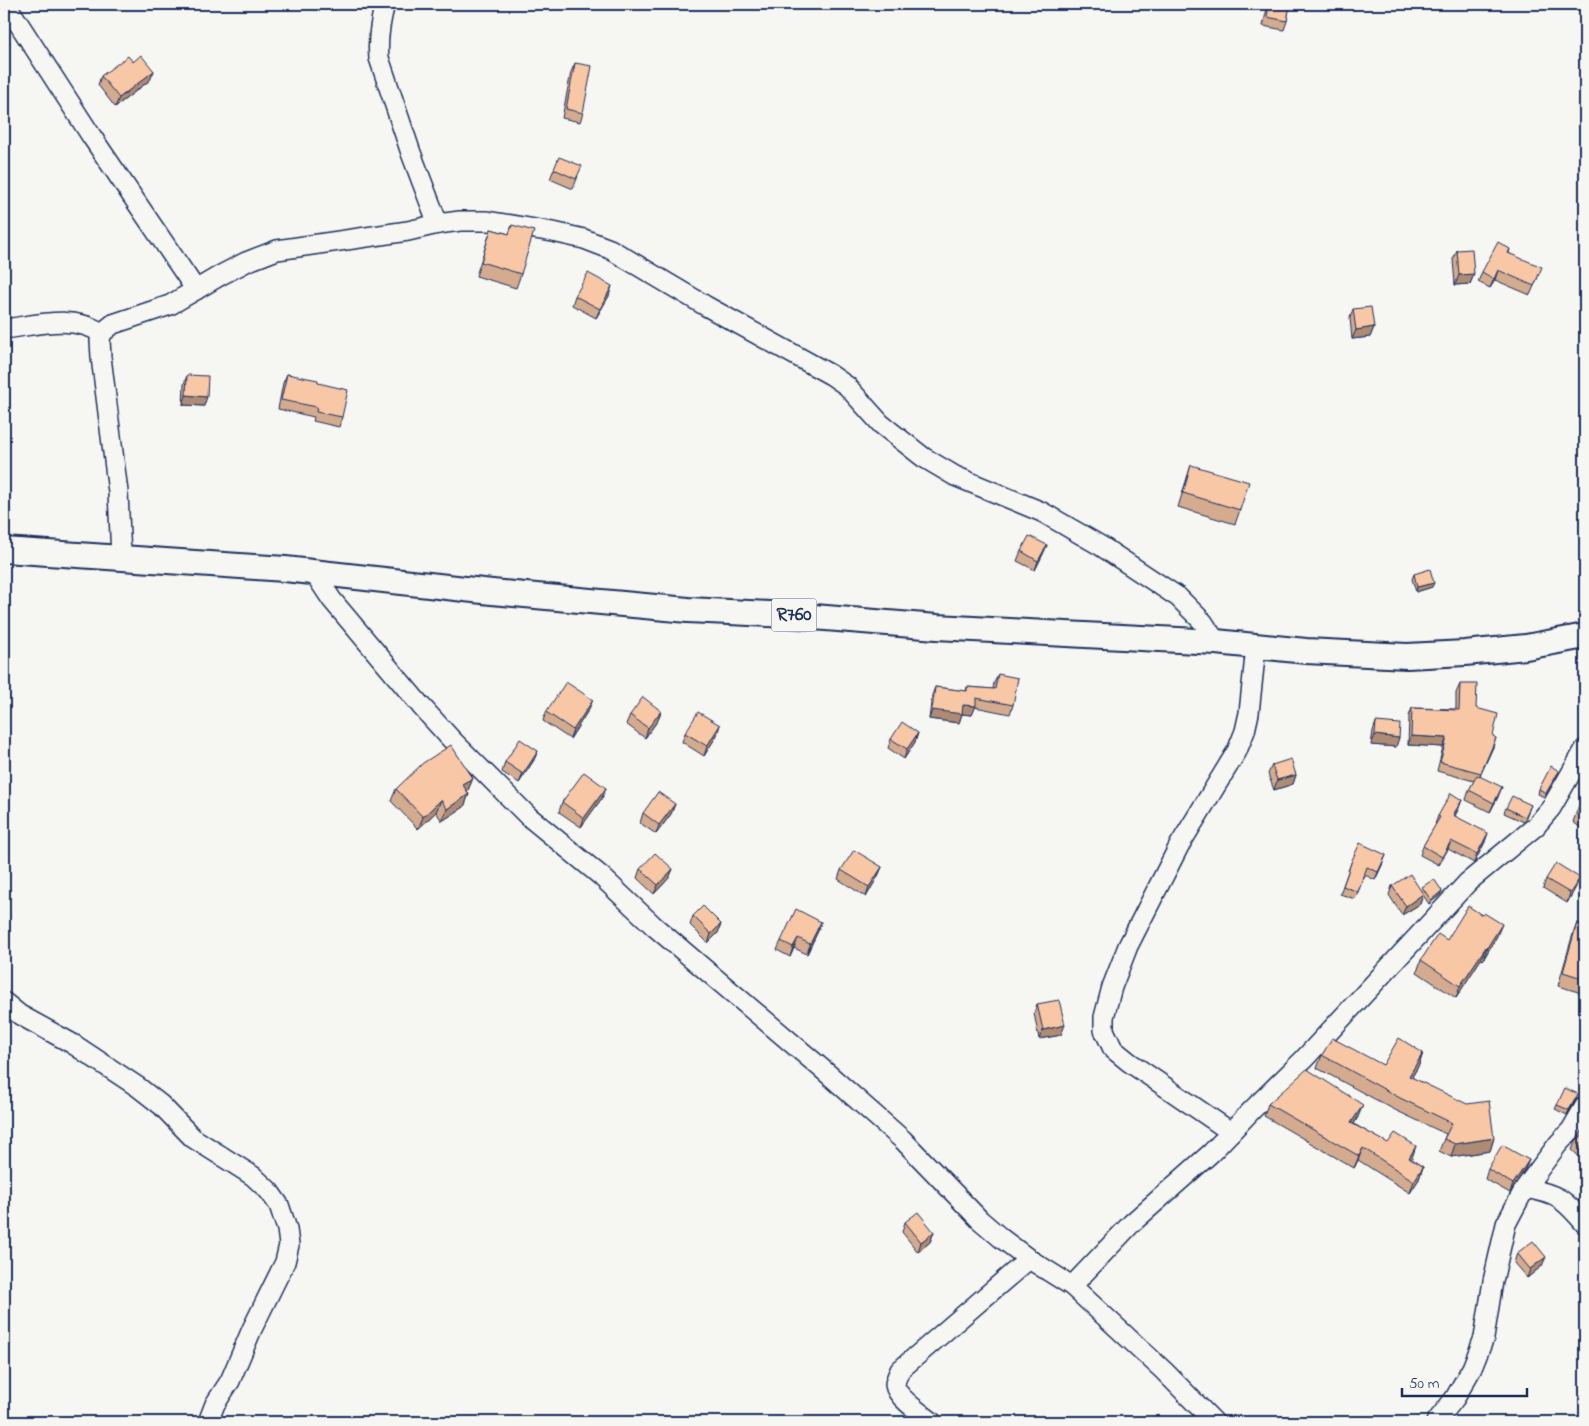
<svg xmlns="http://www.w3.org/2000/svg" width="1589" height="1426" font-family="'Indie Flower',sans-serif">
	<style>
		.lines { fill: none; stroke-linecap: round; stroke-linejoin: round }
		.minor-casing { stroke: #1b2f5e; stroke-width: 22 }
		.major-casing { stroke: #1b2f5e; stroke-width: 28 }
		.minor { stroke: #f6f6f2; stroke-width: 19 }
		.major { stroke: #f6f6f2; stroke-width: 24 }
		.wall { fill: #d4ab8f; stroke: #1b2f5e }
		.shaded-wall { fill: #ad8b74; stroke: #1b2f5e }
		.building { fill: #f7c7a6; stroke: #1b2f5e }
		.labels { text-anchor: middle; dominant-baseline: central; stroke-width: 4; stroke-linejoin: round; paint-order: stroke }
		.shield { fill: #f6f6f2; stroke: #5d6b8a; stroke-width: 1 }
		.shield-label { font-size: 19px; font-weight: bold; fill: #1b2f5e }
	</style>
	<rect width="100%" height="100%" fill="#f6f6f2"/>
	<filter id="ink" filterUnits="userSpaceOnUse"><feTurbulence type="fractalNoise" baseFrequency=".02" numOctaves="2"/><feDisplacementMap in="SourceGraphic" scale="10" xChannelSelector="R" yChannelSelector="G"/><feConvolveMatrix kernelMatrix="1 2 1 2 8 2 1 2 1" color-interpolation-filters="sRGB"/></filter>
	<g filter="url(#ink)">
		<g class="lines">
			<!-- minor casing -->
			<g class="minor-casing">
				<g id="minor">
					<path d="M6 4 92 137 196 290"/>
					<path d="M385 4C380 22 377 38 379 58L411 153 438 224"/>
					<path d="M4 329C37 325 71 314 102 333"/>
					<path d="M121 557 118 492 101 357 100 340 102 333 113 324 170 305 221 275 246 262 277 250 408 231 438 224 460 221H487L553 232 584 239 610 249 706 306 831 375 847 386 881 424 923 457 955 476 1042 512 1101 546 1178 597 1203 622 1216 642"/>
					<path d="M314 573 332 600 421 706 451 739 528 816 601 876 655 927 827 1073 903 1140 980 1220 1001 1238 1029 1259 1072 1286 1164 1371 1214 1422"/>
					<path d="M4 1002 20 1015 73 1044 138 1087 161 1105 193 1138 253 1176 269 1191 279 1205 287 1229 289 1245 285 1262 252 1329 230 1381 215 1404 208 1422"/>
					<path d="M1231 1132 1129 1062 1113 1049 1104 1030V1017L1112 987 1128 946 1179 846 1237 751 1245 731 1249 713 1256 647"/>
					<path d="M1525 1188C1558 1194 1564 1199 1585 1224"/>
					<path d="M1072 1286 1132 1223 1211 1153 1253 1109 1304 1059 1468 882 1536 826 1551 808 1585 749"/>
					<path d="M932 1422C922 1414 897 1398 895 1385 895 1380 898 1375 900 1370L1029 1259"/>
					<path d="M1436 1422 1455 1398 1472 1368 1484 1338 1493 1281 1506 1224 1525 1188 1558 1144 1571 1130 1585 1106"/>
				</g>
			</g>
			<!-- major casing -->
			<g class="major-casing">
				<path id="major" d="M4 550 285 569 492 592 688 610 789 615 937 627 1216 642 1306 651 1407 656 1465 653 1526 647 1585 636"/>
			</g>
			<!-- minor -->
			<use href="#minor" class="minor"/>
			<!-- major -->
			<use href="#major" class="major"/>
		</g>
		<!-- wall -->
		<g class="wall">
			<path d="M1268 4H1290L1287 21 1284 30 1263 26Z"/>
			<path d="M133 62 154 71 150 80 115 107 98 85 101 76Z"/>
			<path d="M575 63 583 113 580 122 562 118 571 72Z"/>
			<path d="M554 169 578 176 573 189 550 179Z"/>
			<path d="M512 225 521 274 516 288 476 276 491 229 509 234Z"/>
			<path d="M1510 249 1509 253 1538 277 1530 295 1495 280 1490 288 1478 282 1482 272Z"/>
			<path d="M1457 250 1474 274 1470 284 1455 285 1453 259Z"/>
			<path d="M575 296H609L596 318 572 305Z"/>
			<path d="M1353 309 1374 327 1370 337 1352 339 1350 318Z"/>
			<path d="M287 374 318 383 342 417 339 427 313 421 314 417 278 409 283 383Z"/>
			<path d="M187 375 204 406 183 405 184 384Z"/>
			<path d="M1191 465 1240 510 1235 524 1178 507Z"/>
			<path d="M1047 545 1043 554 1035 570 1017 561 1021 551Z"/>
			<path d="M1414 574 1432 587 1416 592 1412 579Z"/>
			<path d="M998 674 1013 705 1010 714 975 707 972 715 962 714 959 723 929 719 932 695 935 687 966 691 967 687 993 689 994 683Z"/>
			<path d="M1460 684 1476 708 1493 736V747L1480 776 1498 797 1490 812 1466 800 1469 790 1474 781 1437 771 1443 747 1408 745 1409 716 1412 708 1456 709V693Z"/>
			<path d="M589 709 570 739 543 721 546 712Z"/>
			<path d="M661 711 658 720 645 738 626 724 630 715Z"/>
			<path d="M1376 722 1396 747 1371 745 1373 731Z"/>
			<path d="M685 733 717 735 704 756 682 742Z"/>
			<path d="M918 733 915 742 904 759 888 748 891 739Z"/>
			<path d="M534 760 519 783 502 772 505 762Z"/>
			<path d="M1272 765 1296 775 1293 784 1274 790 1268 774Z"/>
			<path d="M1559 771 1557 775 1544 797 1538 794 1539 789Z"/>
			<path d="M473 778 468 790 467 791 469 794 464 807 442 821 436 812 418 829 391 801 396 789Z"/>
			<path d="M606 788 602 798 581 827 559 812 562 802Z"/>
			<path d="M1585 797V831L1573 822 1578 808Z"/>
			<path d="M675 804 671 814 656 834 640 823 643 813Z"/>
			<path d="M1531 805 1524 822 1504 813 1506 808Z"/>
			<path d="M1459 808 1455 816 1485 842 1474 863 1448 849 1439 865 1420 855 1423 846 1436 825 1435 824 1438 816Z"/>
			<path d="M1352 860 1383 863 1375 880 1365 875 1355 899 1340 894Z"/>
			<path d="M882 867 878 876 866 897 838 879 841 870Z"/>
			<path d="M640 869H673L669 878 654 894 637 878Z"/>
			<path d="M1546 879 1576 887 1567 903 1543 888Z"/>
			<path d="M1392 886 1421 891 1422 887 1442 891 1440 895 1429 904 1423 895 1420 904 1402 915 1389 895Z"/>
			<path d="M693 916 721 924 718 933 708 943 690 925Z"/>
			<path d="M821 922 818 931 807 954 794 948 790 957 777 950 781 941Z"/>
			<path d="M1577 923 1585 926V994L1558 986 1572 937Z"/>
			<path d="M1497 936 1483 960 1481 959 1456 998 1417 972 1421 960Z"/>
			<path d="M1037 1004 1061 1035 1039 1039 1034 1013Z"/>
			<path d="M1423 1053 1419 1065 1412 1077 1494 1138 1490 1151 1451 1157 1439 1151 1446 1134 1395 1110 1317 1068 1322 1055 1383 1065Z"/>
			<path d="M1576 1099 1567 1115 1555 1109 1557 1105Z"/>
			<path d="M1268 1104 1358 1117 1354 1124 1412 1158 1411 1159 1423 1167 1419 1179 1410 1193 1358 1160 1354 1168 1264 1116Z"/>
			<path d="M1585 1133V1162L1572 1150 1575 1142Z"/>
			<path d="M1529 1160 1525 1169 1510 1193 1485 1179 1488 1169Z"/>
			<path d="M905 1222 934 1232 930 1242 918 1252 902 1232Z"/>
			<path d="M1517 1253 1542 1266 1527 1278 1514 1263Z"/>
		</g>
		<!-- shaded-wall -->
		<g class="shaded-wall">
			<path d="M154 71 150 80 115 107 119 98Z"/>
			<path d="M1498 270 1495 280 1490 288Z"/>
			<path d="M1474 274 1470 284 1455 285 1459 275Z"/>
			<path d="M612 286 609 296 596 318 600 309Z"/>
			<path d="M1374 327 1370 337 1352 339 1356 330Z"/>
			<path d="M186 395 207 397 204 406 183 405Z"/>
			<path d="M1047 545 1043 554 1035 570 1038 561Z"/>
			<path d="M1434 583 1432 587 1416 592 1417 587Z"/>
			<path d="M593 700 589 709 570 739 573 730Z"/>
			<path d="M963 705 976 706 972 715 962 714 959 723 929 719 932 710Z"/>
			<path d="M661 711 658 720 645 738 648 728Z"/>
			<path d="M720 725 717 735 704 756 707 746Z"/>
			<path d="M918 733 915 742 904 759 907 749Z"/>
			<path d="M1375 735 1399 738 1396 747 1371 745Z"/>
			<path d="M1411 736 1447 738 1443 747 1408 745Z"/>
			<path d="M1496 738 1493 747 1477 782 1481 773Z"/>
			<path d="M538 751 534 760 519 783 523 774Z"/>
			<path d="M1296 775 1293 784 1274 790 1277 780Z"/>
			<path d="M473 778 468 790 458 797 462 784Z"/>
			<path d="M1502 787 1498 797 1490 812 1494 803Z"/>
			<path d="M606 788 602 798 581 827 584 818Z"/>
			<path d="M469 794 464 807 442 821 447 809Z"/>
			<path d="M441 800 436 812 418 829 423 817Z"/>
			<path d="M1462 800 1459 808 1450 823 1453 815Z"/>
			<path d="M675 804 671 814 656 834 659 825Z"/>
			<path d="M1488 833 1485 842 1474 863 1477 854Z"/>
			<path d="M1451 841 1448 849 1439 865 1442 857Z"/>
			<path d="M1386 855 1383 863 1375 880 1378 872Z"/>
			<path d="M882 867 878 876 866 897 869 887Z"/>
			<path d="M673 869 669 878 654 894 658 885Z"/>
			<path d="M1580 878 1576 887 1567 903 1570 893Z"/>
			<path d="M1442 891 1440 895 1429 904 1431 900Z"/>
			<path d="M1423 894 1420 904 1402 915 1406 906Z"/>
			<path d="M821 922 818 931 807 954 810 944Z"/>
			<path d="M721 924 718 933 708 943 711 934Z"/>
			<path d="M1502 924 1497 936 1483 960 1487 948Z"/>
			<path d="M798 938 794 948 790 957 793 947Z"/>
			<path d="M1486 947 1481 959 1456 998 1460 986Z"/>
			<path d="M1065 1025 1061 1035 1039 1039 1043 1030Z"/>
			<path d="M1423 1053 1419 1065 1405 1088 1409 1076Z"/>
			<path d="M1578 1094 1576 1099 1567 1115 1569 1110Z"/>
			<path d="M1363 1105 1358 1117 1347 1135 1351 1123Z"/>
			<path d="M1494 1138 1490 1151 1451 1157 1455 1144Z"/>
			<path d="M1416 1146 1412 1158 1404 1170 1409 1158Z"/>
			<path d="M1363 1148 1358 1160 1354 1168 1359 1156Z"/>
			<path d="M1529 1160 1525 1169 1510 1193 1513 1184Z"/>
			<path d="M1423 1167 1419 1179 1410 1193 1414 1181Z"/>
			<path d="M934 1232 930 1242 918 1252 921 1242Z"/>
			<path d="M1546 1257 1542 1266 1527 1278 1530 1269Z"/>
		</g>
		<!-- building -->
		<g class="building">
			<path d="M1269 4H1290L1287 21 1267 17Z"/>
			<path d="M141 55 154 71 119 98 101 76 128 56 133 62Z"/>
			<path d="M575 63 592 66 583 113 566 109Z"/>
			<path d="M559 157 582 166 576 179 554 169Z"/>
			<path d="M512 225 534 231 521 274 481 262 491 229 509 234Z"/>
			<path d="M1498 242 1510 249 1508 253 1542 267 1534 286 1498 270 1494 279 1482 272Z"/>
			<path d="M1472 249 1474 274 1459 275 1457 250Z"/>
			<path d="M588 273 612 286 600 309 575 296Z"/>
			<path d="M1371 307 1374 327 1356 330 1353 309Z"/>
			<path d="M287 374 318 380V383L348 390 342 417 316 412 317 407 281 400Z"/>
			<path d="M187 375 208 376 207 397 186 395Z"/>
			<path d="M1191 465 1249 482 1240 510 1183 493Z"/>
			<path d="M1029 536 1047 545 1038 561 1021 551Z"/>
			<path d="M1430 569 1434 583 1417 587 1414 574Z"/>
			<path d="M998 674 1018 678 1013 705 976 698V706L963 705 962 714 932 710 935 687 967 691V687L995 689Z"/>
			<path d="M566 682 593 700 573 730 546 712Z"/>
			<path d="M1460 684H1477L1476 708 1498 714 1493 736 1496 738 1481 773 1440 762 1447 738 1411 736 1412 708 1459 710Z"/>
			<path d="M643 697 661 711 648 728 630 715Z"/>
			<path d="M698 712 720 725 707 746 685 733Z"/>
			<path d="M902 722 918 733 907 749 891 739Z"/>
			<path d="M1376 722 1400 724 1399 738 1375 735Z"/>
			<path d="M520 739 538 751 523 774 505 762Z"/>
			<path d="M451 745 473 778 462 784 469 794 447 809 441 800 423 817 396 789 423 763Z"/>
			<path d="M1291 759 1296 775 1277 780 1272 765Z"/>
			<path d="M1551 766 1559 771 1546 793 1539 789Z"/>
			<path d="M584 772 606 788 584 818 562 802Z"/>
			<path d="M1477 775 1502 787 1494 803 1469 790Z"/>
			<path d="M658 792 675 804 659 825 643 813Z"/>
			<path d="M1451 793 1462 800 1453 815 1488 833 1477 854 1451 841 1442 857 1423 846 1440 817 1438 816Z"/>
			<path d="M1512 796 1531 805 1525 817 1506 808Z"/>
			<path d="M1585 797V813L1578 808Z"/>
			<path d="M1360 843 1386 855 1378 872 1367 867 1358 892 1343 886 1352 860Z"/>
			<path d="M854 850 882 867 869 887 841 870Z"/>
			<path d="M655 853 673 869 658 885 640 869Z"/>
			<path d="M1556 863 1580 878 1570 893 1546 879Z"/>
			<path d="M1410 874 1423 894 1406 906 1392 886Z"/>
			<path d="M1434 879 1442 891 1431 900 1422 887Z"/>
			<path d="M703 906 721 924 711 934 693 916Z"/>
			<path d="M1468 906 1482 915 1484 913 1502 924 1487 948 1486 947 1460 986 1421 960 1438 934 1447 940Z"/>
			<path d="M796 909 821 922 810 944 798 938 793 947 781 941Z"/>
			<path d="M1577 923 1585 926V979L1563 972Z"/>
			<path d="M1059 1000 1065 1025 1043 1030 1037 1004Z"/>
			<path d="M1332 1038 1383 1065 1399 1038 1423 1053 1409 1076 1467 1104 1489 1101 1494 1138 1455 1144 1444 1139 1452 1123 1400 1098 1322 1055Z"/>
			<path d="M1307 1069 1363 1105 1351 1123 1388 1143 1395 1133 1416 1146 1409 1158 1423 1167 1414 1181 1363 1148 1359 1156 1268 1104Z"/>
			<path d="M1565 1088 1578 1094 1569 1110 1557 1105Z"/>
			<path d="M1585 1133V1152L1575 1142Z"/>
			<path d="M1502 1145 1529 1160 1513 1184 1488 1169Z"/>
			<path d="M918 1212 934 1232 921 1242 905 1222Z"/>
			<path d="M1533 1241 1546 1257 1530 1269 1517 1253Z"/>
		</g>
	</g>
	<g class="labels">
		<!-- shield labels -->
		<rect class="shield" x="771.5" y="598.5" width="45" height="33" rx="4"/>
		<g class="shield-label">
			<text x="794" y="615">R760</text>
		</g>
	</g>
	<!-- margin -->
	<rect width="1589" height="1426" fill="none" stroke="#f6f6f2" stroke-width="20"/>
	<rect x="10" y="10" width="1569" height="1406" fill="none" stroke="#1b2f5e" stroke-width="2" filter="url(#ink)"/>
	<!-- scale -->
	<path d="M1402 1388v8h125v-8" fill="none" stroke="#1b2f5e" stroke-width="2.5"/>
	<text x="1409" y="1388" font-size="15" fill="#1b2f5e" stroke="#f6f6f2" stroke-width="4" paint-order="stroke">50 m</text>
</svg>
